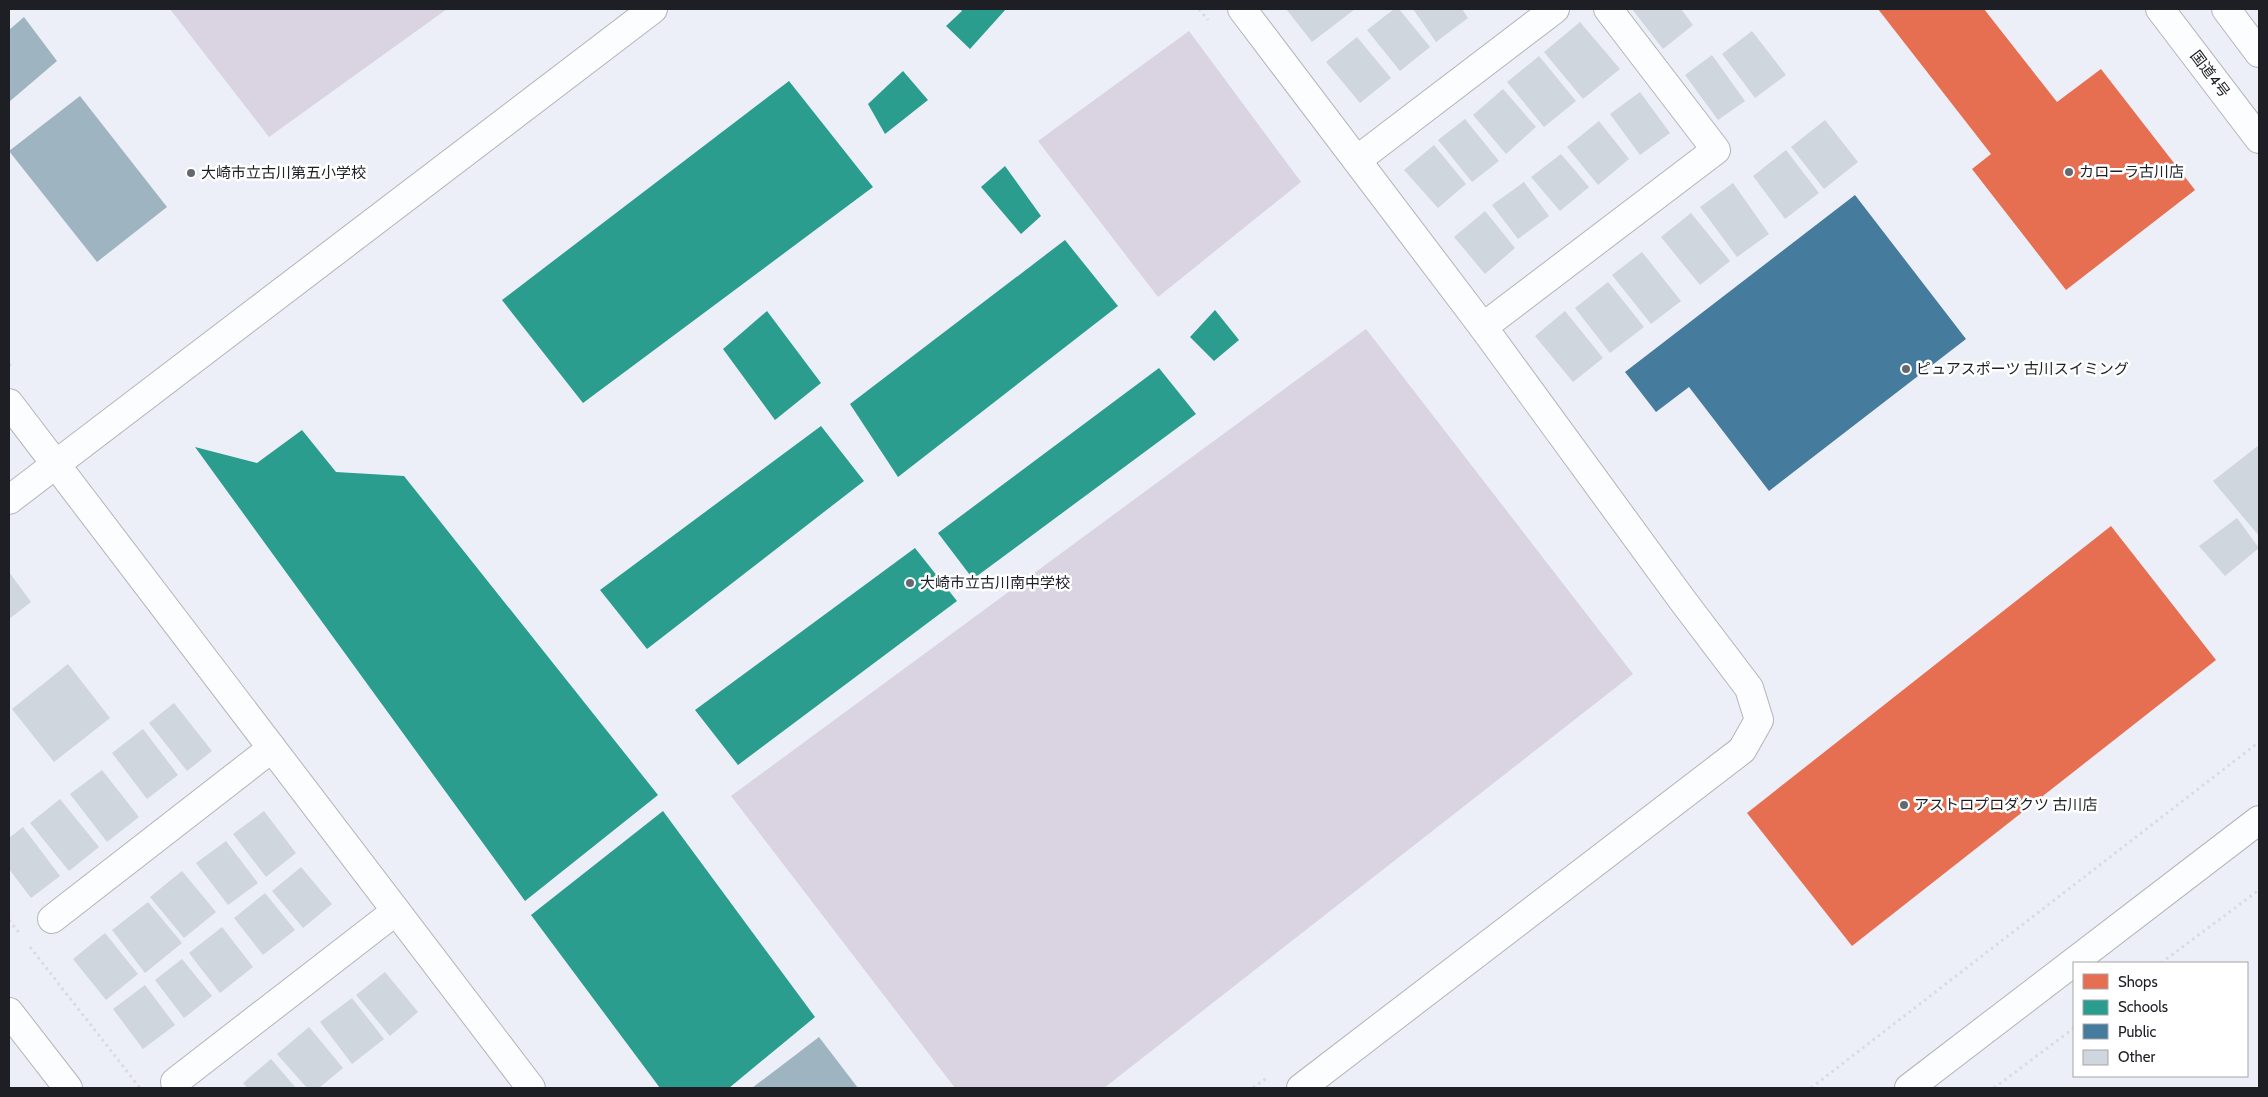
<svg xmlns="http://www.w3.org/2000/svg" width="2268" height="1097" font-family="Cabin,'Noto Sans JP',sans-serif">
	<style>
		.green { fill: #dad3e2 }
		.water { fill: #9eb5c1 }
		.shops { fill: #e76f51 }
		.schools { fill: #2a9d8f }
		.public { fill: #457b9d }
		.building { fill: #d0d6de }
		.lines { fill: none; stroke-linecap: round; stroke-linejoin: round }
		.street-casing { stroke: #b2b4ba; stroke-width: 30 }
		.secondary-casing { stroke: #b2b4ba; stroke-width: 30 }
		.highway-casing { stroke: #b2b4ba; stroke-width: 30 }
		.path { stroke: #dadbde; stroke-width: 3; stroke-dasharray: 2.5 4; stroke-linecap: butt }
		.street { stroke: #fcfdfe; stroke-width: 28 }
		.secondary { stroke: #fcfdfe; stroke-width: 28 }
		.highway { stroke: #fcfdfe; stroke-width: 28 }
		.poi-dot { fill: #65686f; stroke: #fff; stroke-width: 2 }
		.labels { text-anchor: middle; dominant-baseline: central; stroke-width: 5; stroke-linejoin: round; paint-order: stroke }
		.street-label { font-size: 15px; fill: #1d1f25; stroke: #fff }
		.poi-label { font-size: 15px; fill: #1d1f25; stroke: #fff; text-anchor: start }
	</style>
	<rect width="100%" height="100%" fill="#eceff8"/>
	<!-- green -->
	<g class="green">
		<path d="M170 9H447L269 137Z"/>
		<path d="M1189 31 1301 182 1158 297 1038 141Z"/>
		<path d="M1366 329 1633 674 1104 1088H955L731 796Z"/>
	</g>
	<!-- water -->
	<g class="water">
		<path d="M24 17 57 61 9 102V30Z"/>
		<path d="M80 96 167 207 97 262 9 151Z"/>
		<path d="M819 1037 858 1088H752Z"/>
	</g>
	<!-- shops -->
	<g class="shops">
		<path d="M1878 9H1984L2057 102 2101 69 2195 190 2066 290 1972 169 1991 154Z"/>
		<path d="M2111 526 2216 660 1852 946 1747 813Z"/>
	</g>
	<!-- schools -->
	<g class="schools">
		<path d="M960 9H1006L970 49 946 26 962 11Z"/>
		<path d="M903 71 928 100 885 134 868 104Z"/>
		<path d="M789 81 873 187 583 403 502 300Z"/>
		<path d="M1005 166 1041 216 1021 234 981 187Z"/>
		<path d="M1065 240 1118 306 898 477 850 404Z"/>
		<path d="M1215 310 1239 340 1214 361 1190 337Z"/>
		<path d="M767 311 821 383 775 420 723 349Z"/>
		<path d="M1159 368 1196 414 973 579 938 533Z"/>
		<path d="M821 426 864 481 647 649 600 590Z"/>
		<path d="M302 430 336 472 404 476 658 795 525 901 195 447 257 463Z"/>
		<path d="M915 548 957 601 738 765 695 710Z"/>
		<path d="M663 811 815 1017 729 1088H660L531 915Z"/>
	</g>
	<!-- public -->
	<path class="public" d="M1855 195 1966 339 1769 491 1689 387 1656 412 1625 372Z"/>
	<!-- building -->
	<g class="building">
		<path d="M1286 9H1355L1312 42Z"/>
		<path d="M1394 9H1399L1430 47 1400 71 1367 30Z"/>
		<path d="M1413 9H1462L1468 18 1436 42Z"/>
		<path d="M1632 9H1681L1693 25 1663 49Z"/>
		<path d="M1580 22 1620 69 1583 99 1544 52Z"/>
		<path d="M1752 31 1786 75 1755 98 1722 54Z"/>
		<path d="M1357 37 1391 78 1360 103 1326 62Z"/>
		<path d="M1712 55 1745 101 1718 120 1685 75Z"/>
		<path d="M1539 56 1576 101 1544 127 1507 82Z"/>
		<path d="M1503 89 1536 127 1506 154 1473 115Z"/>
		<path d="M1640 92 1670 133 1640 155 1610 114Z"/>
		<path d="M1465 119 1499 161 1472 182 1438 140Z"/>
		<path d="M1825 120 1858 162 1824 189 1791 147Z"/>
		<path d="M1599 121 1629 159 1598 185 1567 147Z"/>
		<path d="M1434 145 1466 184 1438 208 1404 170Z"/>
		<path d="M1786 150 1819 193 1785 219 1753 176Z"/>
		<path d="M1561 154 1589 187 1560 211 1531 177Z"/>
		<path d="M1524 182 1549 216 1518 239 1492 205Z"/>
		<path d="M1733 183 1769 234 1737 257 1700 207Z"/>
		<path d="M1485 211 1515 248 1485 274 1454 237Z"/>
		<path d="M1691 213 1730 261 1700 285 1661 237Z"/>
		<path d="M1642 252 1681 301 1651 324 1612 275Z"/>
		<path d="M1608 282 1644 327 1610 353 1575 308Z"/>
		<path d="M1565 311 1603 358 1573 382 1535 336Z"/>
		<path d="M2259 445V536L2213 481Z"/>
		<path d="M2237 518 2259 548 2225 576 2199 546Z"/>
		<path d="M9 572 31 602 9 619Z"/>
		<path d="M68 664 110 718 54 762 12 709Z"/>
		<path d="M174 703 212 751 187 771 149 723Z"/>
		<path d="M143 729 178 775 147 799 112 753Z"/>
		<path d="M102 770 139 817 107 842 70 794Z"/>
		<path d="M60 799 99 847 69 871 30 823Z"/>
		<path d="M264 811 296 853 266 877 233 834Z"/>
		<path d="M23 827 60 876 31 898 9 869V838Z"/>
		<path d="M226 841 258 883 228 905 196 863Z"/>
		<path d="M301 867 332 904 303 928 272 891Z"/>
		<path d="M182 871 216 912 184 938 150 897Z"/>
		<path d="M265 893 295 930 263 955 234 918Z"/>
		<path d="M148 902 182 943 145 973 112 930Z"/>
		<path d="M222 927 253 967 220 993 189 953Z"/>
		<path d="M105 933 138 974 106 1000 73 959Z"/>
		<path d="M182 959 212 996 184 1018 155 980Z"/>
		<path d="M385 972 418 1012 390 1036 356 995Z"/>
		<path d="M145 985 175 1025 143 1049 113 1009Z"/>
		<path d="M352 998 384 1039 352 1064 320 1022Z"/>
		<path d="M309 1027 343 1068 319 1088H307L277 1054Z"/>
		<path d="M271 1059 296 1088H247L243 1083Z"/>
	</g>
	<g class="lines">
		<!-- street casing -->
		<g class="street-casing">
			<g id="street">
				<path d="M1242 9 1483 327 1683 601 1749 688 1759 720 1742 750 1301 1088"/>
				<path d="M1357 160 1555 9"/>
				<path d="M1483 327 1716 150 1608 9"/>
				<path d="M9 403 531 1088"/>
				<path d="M52 919 272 748"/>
				<path d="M175 1082 396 911"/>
			</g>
		</g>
		<!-- secondary casing -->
		<g class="secondary-casing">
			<g id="secondary">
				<path d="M9 500 653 9"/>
				<path d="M9 1012 68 1088"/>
				<path d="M1909 1088 2259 820"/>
			</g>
		</g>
		<!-- highway casing -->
		<g class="highway-casing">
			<g id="highway">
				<path d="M2160 9 2259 139"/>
				<path d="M2226 9 2259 53"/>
			</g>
		</g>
		<!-- path -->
		<g class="path">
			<path d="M1199 9 1208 20"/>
			<path d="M9 364 13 369"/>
			<path d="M9 920 20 934"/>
			<path d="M30 947 140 1088"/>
			<path d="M2161 963 2259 890"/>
			<path d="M1253 1088 1268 1077"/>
			<path d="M1811 1088 2259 742"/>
			<path d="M1994 1088 2074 1028"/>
		</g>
		<!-- street -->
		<use href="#street" class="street"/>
		<!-- secondary -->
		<use href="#secondary" class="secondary"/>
		<!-- highway -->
		<use href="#highway" class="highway"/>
	</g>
	<!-- markers -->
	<g class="poi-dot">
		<circle cx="2069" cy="172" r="5"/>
		<circle cx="191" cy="173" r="5"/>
		<circle cx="1906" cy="369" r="5"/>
		<circle cx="910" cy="583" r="5"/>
		<circle cx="1904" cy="805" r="5"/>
	</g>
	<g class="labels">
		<!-- street labels -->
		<g class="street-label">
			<text transform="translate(2210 74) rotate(53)">国道4号</text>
		</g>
		<!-- poi labels -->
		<g class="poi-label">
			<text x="2079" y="172">カローラ古川店</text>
			<text x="201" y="173">大崎市立古川第五小学校</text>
			<text x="1916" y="369">ピュアスポーツ 古川スイミング</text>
			<text x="920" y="583">大崎市立古川南中学校</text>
			<text x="1914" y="805">アストロプロダクツ 古川店</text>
		</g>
	</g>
	<!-- border -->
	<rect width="2268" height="1097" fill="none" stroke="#1d1f25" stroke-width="20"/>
	<!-- legend -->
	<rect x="2073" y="962" width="175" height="115" fill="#ffffff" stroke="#a5a5a8"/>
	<rect x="2083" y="974" width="25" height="15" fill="#e76f51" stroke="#a5a5a8"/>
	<text x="2118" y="987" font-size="15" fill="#1d1f25">Shops</text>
	<rect x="2083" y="1000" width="25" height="15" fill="#2a9d8f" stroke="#a5a5a8"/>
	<text x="2118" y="1012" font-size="15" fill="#1d1f25">Schools</text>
	<rect x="2083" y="1024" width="25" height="15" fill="#457b9d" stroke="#a5a5a8"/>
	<text x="2118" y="1037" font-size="15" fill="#1d1f25">Public</text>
	<rect x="2083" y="1050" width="25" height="15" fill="#d0d6de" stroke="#a5a5a8"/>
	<text x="2118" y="1062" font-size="15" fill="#1d1f25">Other</text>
</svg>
